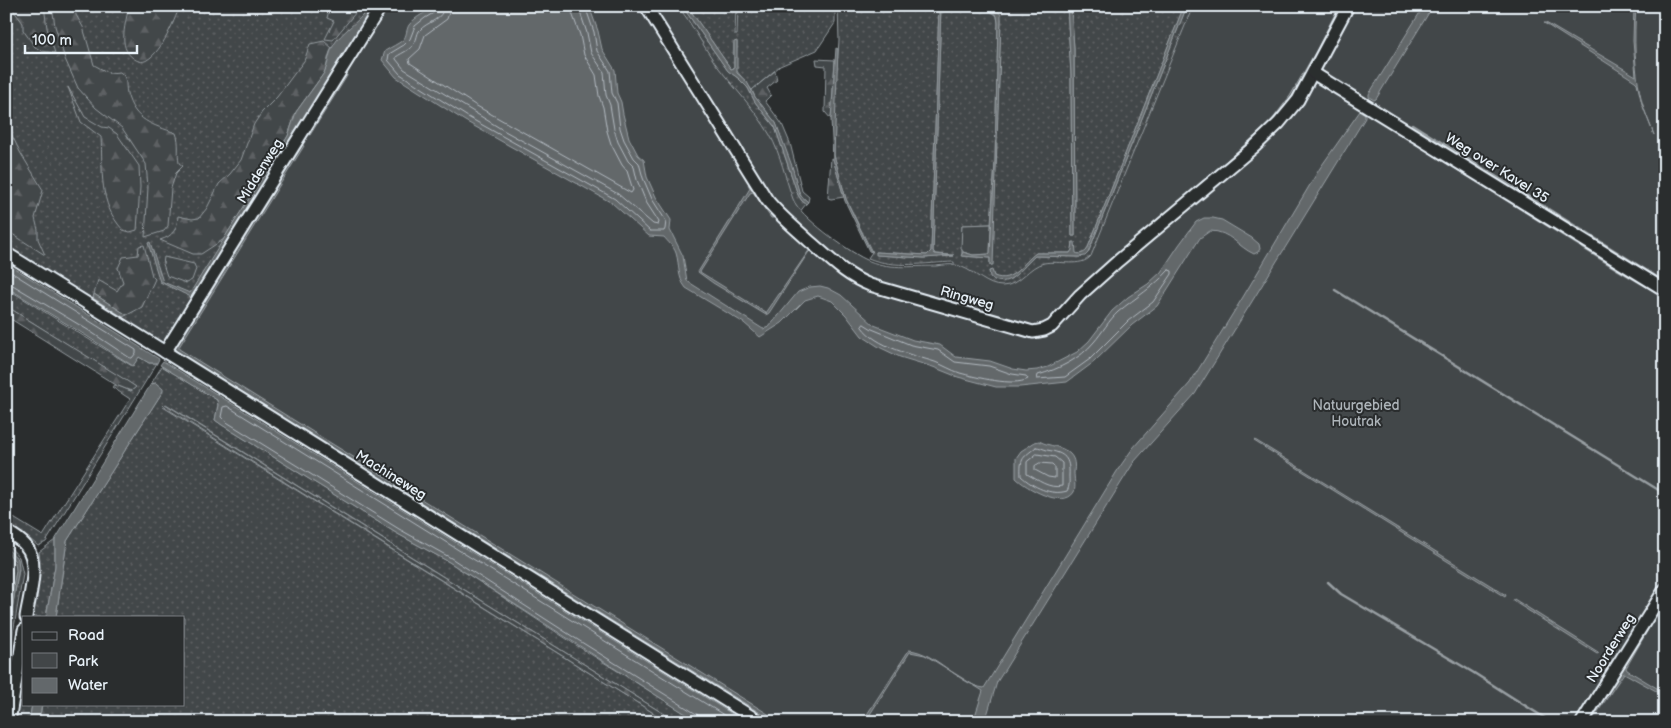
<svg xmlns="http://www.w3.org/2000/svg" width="1671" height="728" font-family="'Balsamiq Sans',sans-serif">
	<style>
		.grass { fill: url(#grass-dots); stroke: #959ca0 }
		.forest { fill: url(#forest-firs); stroke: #959ca0 }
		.green { fill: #424648; stroke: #959ca0 }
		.water { fill: #63686b; stroke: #989fa3 }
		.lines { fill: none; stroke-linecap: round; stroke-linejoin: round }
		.shore { stroke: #b3bac0; stroke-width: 1 }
		.stream { stroke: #989fa3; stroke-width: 2.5 }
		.minor-casing { stroke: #e8f1f8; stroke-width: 15 }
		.minor { stroke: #2a2d2e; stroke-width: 11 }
		.labels { text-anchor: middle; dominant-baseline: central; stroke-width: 4; stroke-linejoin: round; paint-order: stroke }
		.street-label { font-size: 14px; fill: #e8f1f8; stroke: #2a2d2e }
		.park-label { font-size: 14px; fill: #aeb5ba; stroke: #2a2d2e }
	</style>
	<defs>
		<pattern id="grass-dots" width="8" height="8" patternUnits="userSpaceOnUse" patternTransform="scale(1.25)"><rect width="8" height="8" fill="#424648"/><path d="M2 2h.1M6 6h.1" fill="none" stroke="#5d6163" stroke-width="1.8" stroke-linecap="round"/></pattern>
		<pattern id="forest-firs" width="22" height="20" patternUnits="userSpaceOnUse" patternTransform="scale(1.25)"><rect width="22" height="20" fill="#424648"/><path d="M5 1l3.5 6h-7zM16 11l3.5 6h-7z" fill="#5d6163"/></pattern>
	</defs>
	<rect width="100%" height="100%" fill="#2a2d2e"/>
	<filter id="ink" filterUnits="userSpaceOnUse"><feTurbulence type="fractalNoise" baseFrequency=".02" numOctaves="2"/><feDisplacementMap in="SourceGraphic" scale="10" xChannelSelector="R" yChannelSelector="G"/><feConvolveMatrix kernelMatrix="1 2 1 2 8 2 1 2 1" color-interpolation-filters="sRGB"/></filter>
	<g filter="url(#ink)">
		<!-- grass -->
		<g class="grass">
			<path d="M6 6H378L165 346 143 331 139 332 6 250Z"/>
			<path d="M650 6H682L728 71 738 78 748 88 755 102 775 127 798 195 802 201 806 204 799 213Z"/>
			<path d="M687 6H736L735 35H737L738 6H835V23L817 50 780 66 752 90 736 70 737 42 734 43V68L731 69Z"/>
			<path d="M838 6H939L931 251 927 255 876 252 877 255 924 258 954 255 935 254 933 251 941 6H992L991 10 997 16 998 23 995 162 991 224 962 225V256L990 258V265H992L1001 19 995 6H1067L1071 74 1072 236H1075L1074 48 1071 6H1184L1087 250 1084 253 1077 254 1075 253 1073 242 1072 250 1070 253H1036C1023 263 1006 292 989 271L993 280 1011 279 1035 256 1080 257 1088 253 1187 6H1207L1103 258 1015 294 885 275 822 233 870 263 898 269 954 266V262C926 263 894 269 868 258L872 252 846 199 834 155 835 91 839 41Z"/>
			<path d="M6 288 132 366 139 357 149 363H157L46 542 38 546 30 539 13 529 12 517 43 536 130 399 112 387 116 385 131 391 136 387 6 306Z"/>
			<path d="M162 366 217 400 218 405 215 420 222 425 396 533 449 562 576 645 699 722H677L166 404 163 407 668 722H39L42 704H184V617H56L67 541 163 391 156 383 151 384Z"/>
			<path d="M55 540V566L46 617H31L40 560 39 552Z"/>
			<path d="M6 543 19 557 23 574 6 675V644L19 569 16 571 6 629Z"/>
			<path d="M24 657V704H32L29 722H12Z"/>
		</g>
		<!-- forest -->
		<g class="forest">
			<path d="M10 6H44L47 28 55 53 42 51 35 47 23 30V23Z"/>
			<path d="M52 6H75L76 15 83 27 94 65 109 73 120 72C128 78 125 84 127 93 134 121 153 125 176 133 180 143 177 153 179 163L183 166 176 173 171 188 168 226 164 231 145 237 148 187 146 164 122 128 96 108 78 88 65 59 55 26Z"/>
			<path d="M129 6H180C173 23 163 50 147 60 142 63 137 61 133 58 117 47 126 22 129 6Z"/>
			<path d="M330 6H361L333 40 325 39 334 21 327 18Z"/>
			<path d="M324 41 332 48C327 56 328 65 324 73L296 112 288 136 224 239 201 254H193L160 240C173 236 177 230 178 216L192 219 199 218 207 208 219 184 230 174 241 160 254 124 262 112 277 97 297 70 304 61 310 44Z"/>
			<path d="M816 59 835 60 831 119 825 112 826 66 817 65Z"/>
			<path d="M775 71 777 80 767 88 771 95 765 101 782 124 790 143 802 191 809 197 808 202 800 195 776 123 755 97 752 90Z"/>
			<path d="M68 87 85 117 102 127 109 128 117 134 139 166 140 187 137 230 130 232 123 230C98 203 103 171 101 137L81 122Z"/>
			<path d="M6 123 20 152 43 190 35 218 38 230V239L45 255 6 230Z"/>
			<path d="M831 158 833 159 844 197 831 199 828 198Z"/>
			<path d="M144 245 152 276 155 279 142 307 127 315 94 294 98 280 117 291 123 282 118 268 123 257 138 255 139 246Z"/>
			<path d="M164 257 194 264 196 269 192 280 186 283 167 276 163 264Z"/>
			<path d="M6 306 124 379 136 387 131 391 116 385 6 316Z"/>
			<path d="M165 404 677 722H668L163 406Z"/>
		</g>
		<!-- green -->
		<g class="green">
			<path d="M388 6H678C692 24 702 44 715 63 733 87 755 109 770 135 781 155 785 178 793 199 799 216 848 251 865 259 887 270 912 266 936 266 944 265 954 263 962 267 975 272 987 286 1002 286 1020 286 1028 266 1044 263 1059 260 1081 268 1091 256L1193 6H1665V722H778L176 348Z"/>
			<path d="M991 224 990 254 973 255 963 252 961 248 962 225Z"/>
		</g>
		<!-- water -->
		<g class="water">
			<path d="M370 6H374L292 139 249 205 183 315 182 314 191 297 160 282 148 243 150 242 163 282 190 293 288 136 296 112 324 73C330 61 327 53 337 40 346 29 364 17 370 6Z"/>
			<path d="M386 6H388L347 73V76L310 135 308 134Z"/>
			<path d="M436 6H589L598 31 602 49 615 70 617 93 621 102 623 114 629 138 638 155 644 160 647 177 656 197 671 220 670 230 683 256 687 281 763 329 769 327 798 292 810 287 820 286 828 288 841 295 874 325 913 340 940 345 956 357 990 361 1013 369 1026 371 1037 370 1048 367 1077 352 1089 341 1112 311 1128 297 1148 284 1161 272 1179 245 1196 222 1204 218H1213L1222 220 1252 238 1259 244 1260 249 1258 252 1254 254C1238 247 1230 231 1210 231L1200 238 1157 306 1132 325 1094 362 1067 382 1020 387H996L958 377 933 367 900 357 879 347 862 336 846 315 832 301 818 296 805 300 782 323 760 337 744 323 686 288C677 277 680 266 676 253 674 247 668 242 664 237L649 236 612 203 465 121 396 77 382 60 385 51C391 47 398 44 403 40 407 36 406 30 409 25 416 16 427 12 436 6Z"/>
			<path d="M682 6 688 7 731 69 734 68V42L737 41V73L747 82 755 97 776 123 792 166 800 195 808 202 806 204 802 201 798 195 775 127 755 102 748 88 738 78 728 71Z"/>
			<path d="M939 6H941L933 251 935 254 954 256 924 258 876 255V252L927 255 931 251Z"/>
			<path d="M992 6H995L1001 15V19L993 265H990V258L961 256 963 252 973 255 990 254 995 162 998 23 997 16 991 11Z"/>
			<path d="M1067 6H1071L1074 48 1075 236H1072L1071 74Z"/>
			<path d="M1184 6H1187L1088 253 1085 256 1080 257 1035 256C1023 266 1008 292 990 277L989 271 992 270 994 276C1013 284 1023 262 1036 253H1070L1072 250 1073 242H1075L1076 253C1080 255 1084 253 1087 250Z"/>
			<path d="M1339 6H1341L1297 88 1287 105 1276 118 1110 261 1269 124 1290 96 1316 51Z"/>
			<path d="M1424 6H1433L1376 99 1374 100 1369 97V94Z"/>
			<path d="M1634 6H1636C1634 38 1634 71 1642 102 1645 113 1650 124 1654 135L1642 104 1637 83 1635 81 1544 23H1546L1636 76 1633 41Z"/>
			<path d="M836 48 838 49 834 155 846 199 870 250 873 251 872 252 869 251 845 201 833 159 831 119Z"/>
			<path d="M1360 111 1365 114V118L1195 394 1134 462 997 682 985 722H973L983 691 925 655 910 652 865 722H862L909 650C936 652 959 685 984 688L1119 468 1133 448 1190 383 1243 297 1320 168Z"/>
			<path d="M301 144 304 146 179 347V349L781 722H775L175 350V347Z"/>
			<path d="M749 183 773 218H771L753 192 750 193 700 272 766 313 810 249 816 254 815 255 810 251 808 253 769 313 766 315 713 283 698 272 749 190 750 188 748 184Z"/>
			<path d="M6 263 159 359 157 363H149L139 357 133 366 85 335 6 287Z"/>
			<path d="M94 294 127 315 123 317 93 298Z"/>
			<path d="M163 361 745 722H699L673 706 449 562 396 533 222 425 215 420 218 405 217 400 160 365Z"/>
			<path d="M156 383 163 389V391L67 541 56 617H46L55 566V540L151 384Z"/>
			<path d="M1255 440 1506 595 1505 597 1254 441Z"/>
			<path d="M1039 441C1050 447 1061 445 1070 454 1075 459 1075 466 1074 472 1074 478 1076 487 1074 492 1063 510 1025 487 1016 478V458L1021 451 1035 442Z"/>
			<path d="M6 548 18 559 19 568 6 644V629L16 571 15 561 6 551Z"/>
			<path d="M1514 599 1598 652 1599 653 1597 654 1513 601Z"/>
			<path d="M1652 619 1653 621 1626 668 1627 670 1665 693V696L1624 673 1593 719 1592 718Z"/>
			<path d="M32 704H42L39 722H29Z"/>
		</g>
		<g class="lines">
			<!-- shore -->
			<g class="shore">
				<path d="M437 6 435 12 425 18 415 26 410 39 404 45 389 54 388 60 400 74 468 117 615 199 650 231H664L665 229 666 221 652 199 643 178 639 163 634 158 624 140 620 128 617 103 612 93 610 71 597 51 594 32 585 6"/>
				<path d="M444 6C443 21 427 21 419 31 417 34 417 39 415 42 411 50 403 52 396 57V59L404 69 503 130 618 194 653 224 658 225 659 222 646 202 637 180 634 167 628 161 618 142 614 129 610 105 606 95 604 72 591 53 587 33 578 6"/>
				<path d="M451 6 447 19 425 35 420 49 409 59 410 63 475 105 631 193 633 190 627 171 622 165 611 144 607 131 603 107 599 96 596 75 584 55 580 35 572 13 571 6"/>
				<path d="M6 269 136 350V353L132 358H130L88 330 11 284 6 283"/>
				<path d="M1169 270 1172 271V274L1153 302 1128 321 1090 359 1065 377 1037 379 1038 375C1059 369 1080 359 1094 342 1102 333 1109 320 1118 312 1136 297 1154 287 1169 270Z"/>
				<path d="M864 324 872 329 911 345 938 350 955 362 989 366 1012 374 1026 376 1028 379C1014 387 975 377 960 373 951 370 943 365 935 362 913 355 876 347 862 327Z"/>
				<path d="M1036 447C1040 447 1043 449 1047 450 1065 453 1070 458 1069 476 1069 481 1070 486 1067 491 1051 496 1033 487 1021 476 1020 457 1023 458 1036 447Z"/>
				<path d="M1037 454 1055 457 1062 463V486C1049 489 1038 480 1027 474V462Z"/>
				<path d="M1040 463 1052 464 1055 467V478L1048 477 1035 470V466Z"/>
				<path d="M701 722 698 715 578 640 451 558 399 529 225 421 221 417 223 407 227 406 735 722"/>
			</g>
			<!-- stream -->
			<g class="stream">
				<path d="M1412 124 1665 282"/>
				<path d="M1417 144 1617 269 1665 297"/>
				<path d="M1335 290 1665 494"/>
				<path d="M1328 582 1341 594 1474 673 1551 722"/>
				<path d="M1622 647 1665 578"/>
				<path d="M1582 710 1614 659"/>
			</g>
			<!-- minor casing -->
			<g class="minor-casing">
				<g id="minor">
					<path d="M646 6 767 200C779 215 794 227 808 240 828 257 846 276 870 285L1033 332 1044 330 1052 326 1080 295 1118 261 1255 146 1279 123 1298 100 1348 6"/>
					<path d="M1313 73 1665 290"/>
					<path d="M6 253 760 722"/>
					<path d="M165 352 381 6"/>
					<path d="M6 531C13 535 20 539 25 545 41 562 29 596 26 617"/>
					<path d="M9 722 24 630"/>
					<path d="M1582 722 1665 589"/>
				</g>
			</g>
			<!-- minor -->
			<use href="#minor" class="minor"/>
		</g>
	</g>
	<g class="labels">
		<!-- street labels -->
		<g class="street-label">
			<text transform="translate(1497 168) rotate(32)">Weg over Kavel 35</text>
			<text transform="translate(260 171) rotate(-58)">Middenweg</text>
			<text transform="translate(967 298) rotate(16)">Ringweg</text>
			<text transform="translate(391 475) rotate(32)">Machineweg</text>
			<text transform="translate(1611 648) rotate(-58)">Noorderweg</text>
		</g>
		<!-- park labels -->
		<g class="park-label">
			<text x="1356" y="405">Natuurgebied<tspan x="1356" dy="16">Houtrak</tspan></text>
		</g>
	</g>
	<!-- margin -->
	<rect width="1671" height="728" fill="none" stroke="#2a2d2e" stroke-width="25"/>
	<rect x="12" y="12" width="1646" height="703" fill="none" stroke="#e8f1f8" stroke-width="2" filter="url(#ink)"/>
	<!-- legend -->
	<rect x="22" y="616" width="162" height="90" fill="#2a2d2e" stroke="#767b7f"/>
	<rect x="32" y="632" width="25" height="8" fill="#2a2d2e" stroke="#767b7f"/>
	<text x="68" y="640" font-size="15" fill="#e8f1f8">Road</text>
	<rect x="32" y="653" width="25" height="15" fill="#424648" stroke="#767b7f"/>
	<text x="68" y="666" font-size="15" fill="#e8f1f8">Park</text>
	<rect x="32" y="678" width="25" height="15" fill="#63686b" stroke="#767b7f"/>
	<text x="68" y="690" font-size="15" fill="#e8f1f8">Water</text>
	<!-- scale -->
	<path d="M25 45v8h112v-8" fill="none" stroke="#e8f1f8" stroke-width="2.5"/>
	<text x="32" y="45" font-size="15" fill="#e8f1f8" stroke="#2a2d2e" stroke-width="4" paint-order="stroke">100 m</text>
</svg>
